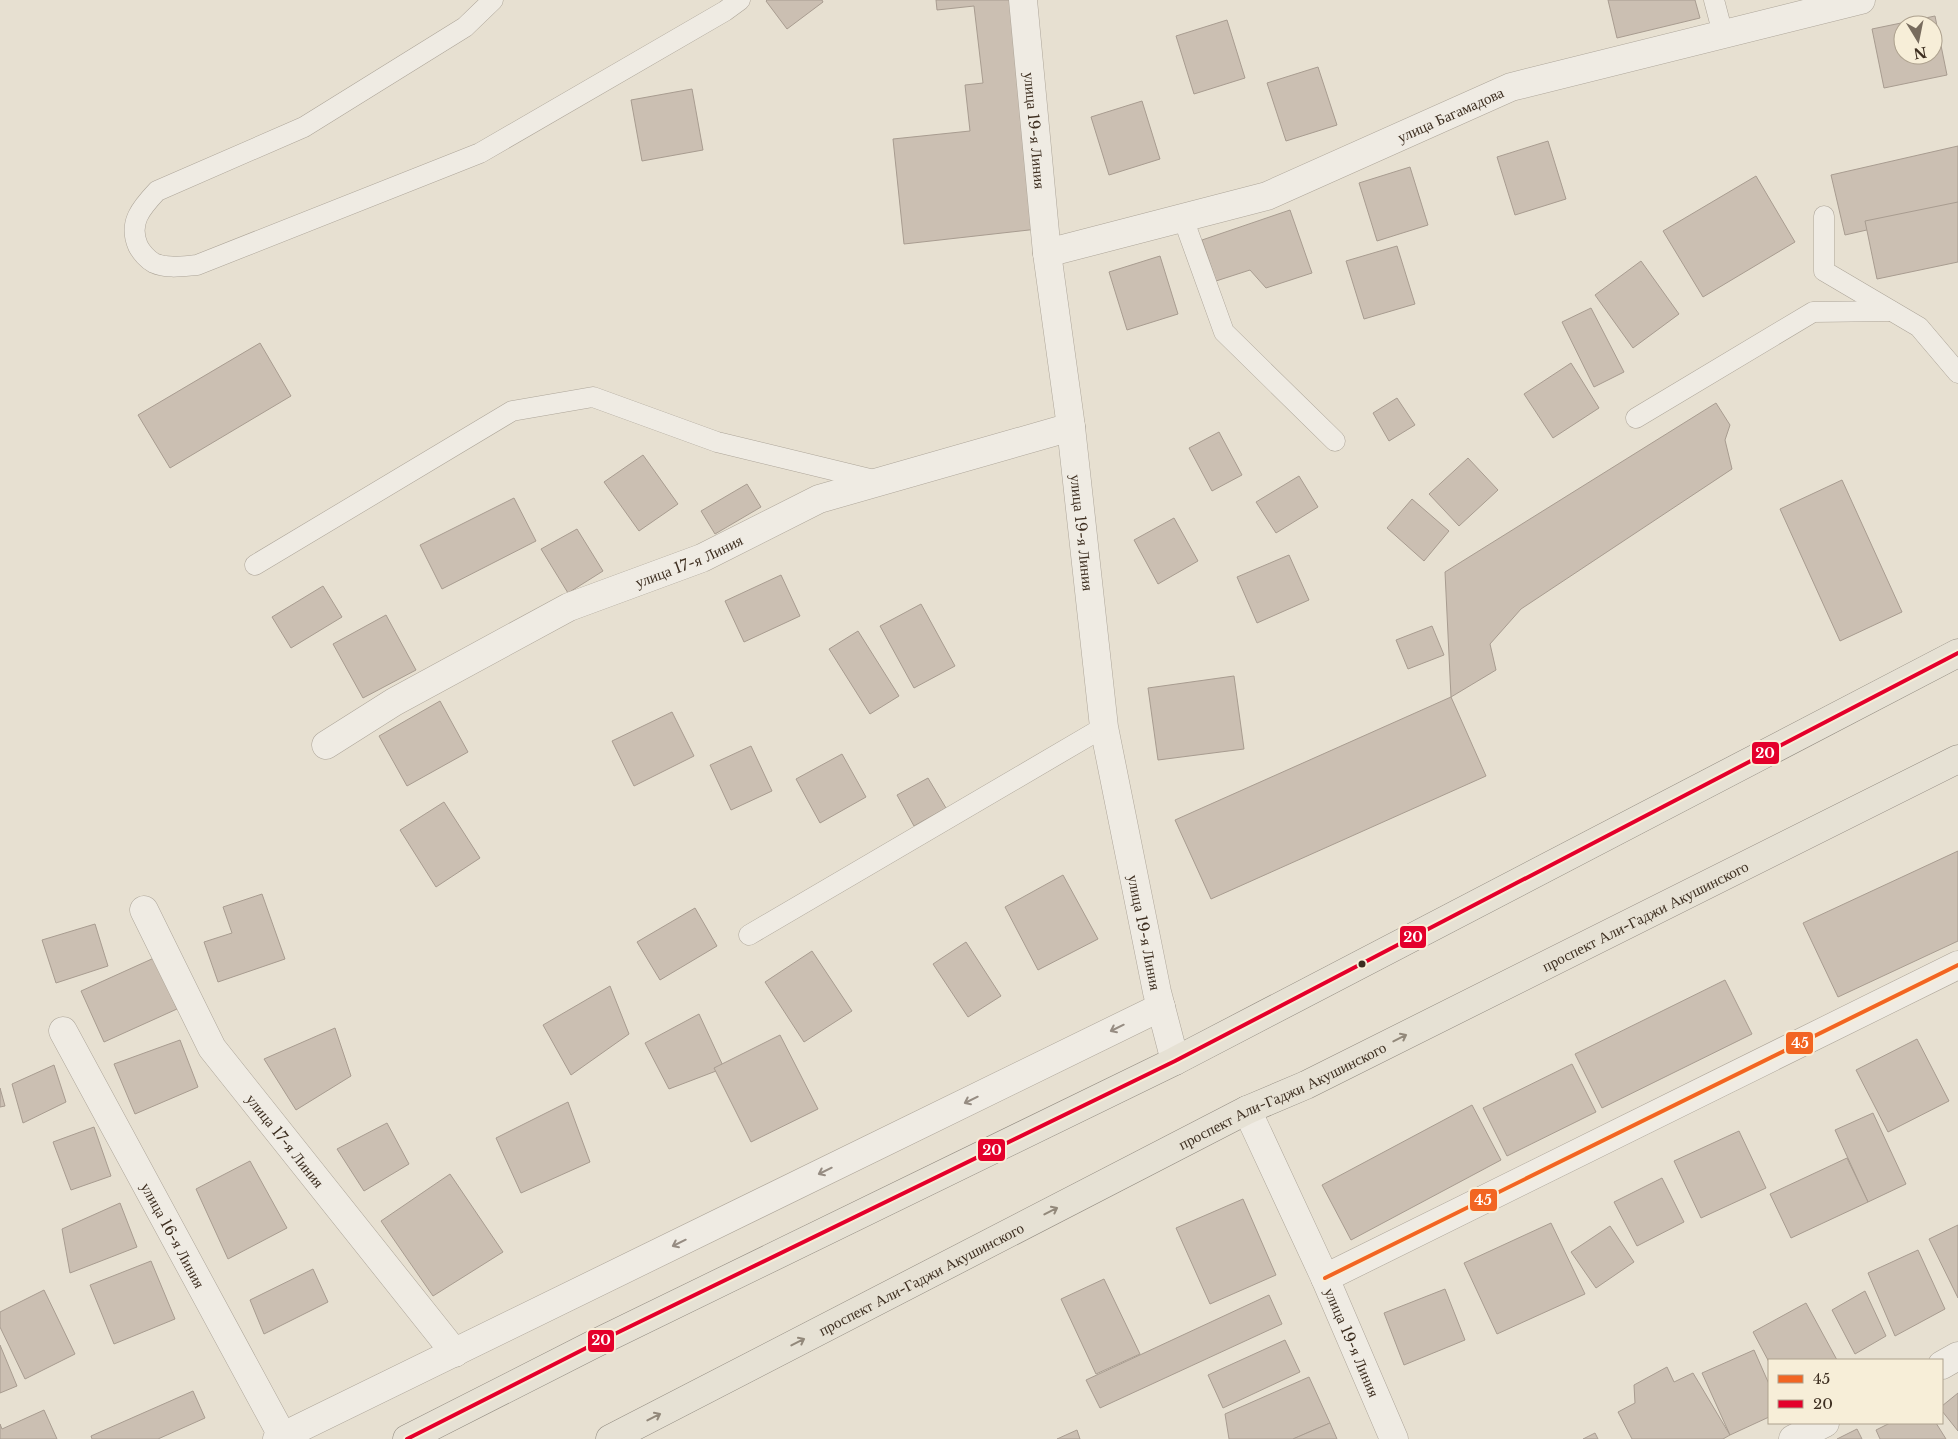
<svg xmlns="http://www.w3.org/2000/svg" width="1958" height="1439" font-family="'Libre Baskerville',serif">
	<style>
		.building { fill: #cbbfb2; stroke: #a89c90; fill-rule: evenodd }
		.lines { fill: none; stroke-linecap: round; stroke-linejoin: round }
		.lane-casing { stroke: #ada599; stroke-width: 21 }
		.street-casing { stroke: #ada599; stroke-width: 29 }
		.primary-casing { stroke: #928b80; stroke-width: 29 }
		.lane { stroke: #efebe3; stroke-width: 20 }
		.street { stroke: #efebe3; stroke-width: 28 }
		.primary { stroke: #e6e1d4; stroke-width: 28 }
		.bus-1-casing { stroke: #f7eed8; stroke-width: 8 }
		.bus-2-casing { stroke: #f7eed8; stroke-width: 8 }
		.bus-1 { stroke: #f26522; stroke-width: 4 }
		.bus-2 { stroke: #e4002b; stroke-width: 4 }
		.oneway { stroke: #968c82 }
		.oneway2 { stroke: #92887a }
		.bus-dot { fill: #3d2e20; stroke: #f7eed8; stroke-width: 2 }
		.labels { text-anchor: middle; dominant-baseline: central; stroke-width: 4; stroke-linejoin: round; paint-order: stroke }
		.street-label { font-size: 15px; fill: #3d2e20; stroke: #f7eed8 }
		.line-badge { stroke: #f7eed8; stroke-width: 2 }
		.badge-label { font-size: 14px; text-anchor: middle; font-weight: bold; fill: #fff }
	</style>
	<rect width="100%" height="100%" fill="#e7e0d1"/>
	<!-- building -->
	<g class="building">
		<path d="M767 0H822L823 2 787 29 766 1Z"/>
		<path d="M936 0H1012L1038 229 904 244 893 139 970 131 965 85 983 83 974 6 937 10Z"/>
		<path d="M1608 0H1695L1700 18 1617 38Z"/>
		<path d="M1935 16 1947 75 1884 88 1872 29ZM1903 25H1933V55H1903Z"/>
		<path d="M1227 20 1245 78 1194 94 1176 36Z"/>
		<path d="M1318 67 1337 125 1286 141 1267 83Z"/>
		<path d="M692 89 703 150 642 161 631 100Z"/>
		<path d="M1142 101 1160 159 1109 175 1091 117Z"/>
		<path d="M1548 141 1566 199 1515 215 1497 157Z"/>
		<path d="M1958 146V209L1845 235 1831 175Z"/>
		<path d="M1410 167 1428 225 1377 241 1359 183Z"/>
		<path d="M1756 176 1795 242 1703 297 1663 231Z"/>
		<path d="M1958 202V262L1877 279 1865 221Z"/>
		<path d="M1290 210 1312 273 1266 288 1250 270 1216 281 1202 240Z"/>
		<path d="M1397 246 1415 304 1364 319 1346 261Z"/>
		<path d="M1160 256 1178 314 1127 330 1109 272Z"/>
		<path d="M1641 261 1679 314 1633 348 1595 295Z"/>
		<path d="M1591 308 1624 372 1594 387 1562 322Z"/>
		<path d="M260 343 291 396 170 468 138 415Z"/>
		<path d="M1571 363 1599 408 1553 438 1524 394Z"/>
		<path d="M1397 398 1415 425 1389 441 1373 413Z"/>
		<path d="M1716 403 1730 425 1725 440 1732 469 1521 609 1490 644 1496 670 1451 697 1445 572Z"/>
		<path d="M1219 432 1242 475 1212 491 1189 448Z"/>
		<path d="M643 455 678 504 639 531 604 482Z"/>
		<path d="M1468 458 1498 490 1459 526 1429 494Z"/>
		<path d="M1299 476 1318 507 1276 533 1256 502Z"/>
		<path d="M1842 480 1902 612 1840 641 1780 509Z"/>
		<path d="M747 484 761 507 715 534 701 511Z"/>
		<path d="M514 498 536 541 442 589 420 545Z"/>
		<path d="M1412 499 1449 531 1424 561 1387 528Z"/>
		<path d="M1174 518 1198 561 1158 584 1134 540Z"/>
		<path d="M577 529 603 571 568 593 541 549Z"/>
		<path d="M1289 555 1309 600 1257 623 1237 577Z"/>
		<path d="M781 575 800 616 744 642 725 601Z"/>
		<path d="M323 586 342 617 291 648 272 617Z"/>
		<path d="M921 604 955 666 914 688 880 626Z"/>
		<path d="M386 615 416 670 363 698 333 644Z"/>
		<path d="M1432 626 1444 655 1408 669 1396 640Z"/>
		<path d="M858 631 899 696 870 714 829 649Z"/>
		<path d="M1234 676 1244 749 1158 760 1148 688Z"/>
		<path d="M1451 697 1486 776 1211 899 1175 820Z"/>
		<path d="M440 701 468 752 407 786 379 736Z"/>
		<path d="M672 712 694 756 634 786 612 741Z"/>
		<path d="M751 746 772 791 731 810 710 765Z"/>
		<path d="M842 754 866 797 820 823 796 779Z"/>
		<path d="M928 778 946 808 914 826 897 795Z"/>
		<path d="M444 802 480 858 436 887 400 830Z"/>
		<path d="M1958 851V941L1838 997 1803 923Z"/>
		<path d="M1063 875 1098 939 1038 970 1005 907Z"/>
		<path d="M262 894 285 959 218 982 204 942 232 933 223 907Z"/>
		<path d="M695 908 717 946 660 980 637 942Z"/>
		<path d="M95 924 108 966 56 983 42 940Z"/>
		<path d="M966 942 1001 996 968 1017 933 964Z"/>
		<path d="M812 951 852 1011 804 1042 765 982Z"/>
		<path d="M154 958 177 1009 104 1042 81 991Z"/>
		<path d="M1725 980 1752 1034 1602 1108 1575 1054Z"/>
		<path d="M610 986 629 1034 571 1075 543 1025Z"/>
		<path d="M699 1014 724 1068 669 1089 645 1043Z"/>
		<path d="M335 1028 351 1076 296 1110 264 1059Z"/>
		<path d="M780 1035 818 1109 751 1142 714 1068Z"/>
		<path d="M1917 1039 1949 1101 1888 1132 1856 1070Z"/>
		<path d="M180 1040 198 1087 135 1114 114 1064Z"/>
		<path d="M1572 1064 1596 1112 1507 1156 1483 1108Z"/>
		<path d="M54 1065 66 1102 23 1123 12 1084Z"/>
		<path d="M0 1088 5 1106 0 1107Z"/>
		<path d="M568 1102 590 1162 521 1193 496 1138Z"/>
		<path d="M1472 1105 1501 1160 1351 1240 1322 1185Z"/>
		<path d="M1873 1113 1906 1184 1868 1202 1835 1130Z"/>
		<path d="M387 1123 409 1164 364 1191 337 1149Z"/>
		<path d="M94 1127 111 1176 71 1190 53 1142Z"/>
		<path d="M1739 1131 1766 1188 1701 1218 1674 1161Z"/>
		<path d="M1847 1158 1868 1202 1791 1238 1770 1194Z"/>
		<path d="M250 1161 287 1228 228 1259 196 1189Z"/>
		<path d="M450 1174 503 1252 433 1296 381 1221Z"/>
		<path d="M1662 1178 1684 1222 1637 1246 1614 1202Z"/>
		<path d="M1243 1199 1276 1275 1210 1304 1176 1228Z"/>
		<path d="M120 1203 137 1247 70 1273 62 1229Z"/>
		<path d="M1551 1223 1585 1294 1497 1334 1464 1263Z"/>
		<path d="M1958 1225V1298L1929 1239Z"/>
		<path d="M1610 1226 1634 1262 1596 1288 1571 1252Z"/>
		<path d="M1918 1250 1945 1309 1895 1336 1868 1273Z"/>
		<path d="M151 1261 175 1319 114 1344 90 1285Z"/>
		<path d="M313 1269 328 1302 264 1334 250 1300Z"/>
		<path d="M1104 1279 1140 1354 1096 1374 1061 1299Z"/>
		<path d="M1445 1289 1465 1340 1404 1365 1384 1313Z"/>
		<path d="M44 1290 75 1354 25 1379 0 1327V1312Z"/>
		<path d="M1865 1291 1886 1336 1855 1354 1832 1310Z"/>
		<path d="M1269 1295 1282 1324 1100 1408 1086 1380Z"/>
		<path d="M1806 1303 1837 1360 1769 1362 1753 1332Z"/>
		<path d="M1285 1340 1300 1372 1223 1408 1208 1375Z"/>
		<path d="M0 1345 17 1386 0 1393Z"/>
		<path d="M1754 1350 1769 1384V1417L1730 1435 1702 1373Z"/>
		<path d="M1667 1367 1674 1382 1693 1373 1730 1435 1723 1439H1632L1618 1412 1635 1403 1634 1385Z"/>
		<path d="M1309 1377 1330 1423 1293 1439H1229L1225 1414Z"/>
		<path d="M193 1391 205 1418 158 1439H92L91 1436Z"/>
		<path d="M1958 1393V1431L1942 1411V1406Z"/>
		<path d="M44 1410 57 1439H0V1424L2 1429Z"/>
		<path d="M1330 1423 1337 1439H1293Z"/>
		<path d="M1890 1423H1936L1946 1439H1880L1876 1430Z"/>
		<path d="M1857 1429 1862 1439H1837Z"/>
		<path d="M1077 1430 1080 1439H1057Z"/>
		<path d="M1595 1433 1598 1439H1583Z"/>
	</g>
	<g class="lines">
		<!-- lane casing -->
		<g class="lane-casing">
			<g id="lane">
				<path d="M493 0 465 27 304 127 157 191C141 208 128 223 138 246 141 252 148 260 154 263 167 269 184 266 197 265L480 153 725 11 740 0"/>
				<path d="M1714 0 1723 34"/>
				<path d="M1824 216V271L1919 327 1958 373"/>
				<path d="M1183 218 1224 332 1335 441"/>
				<path d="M1636 418 1813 312 1891 311"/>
				<path d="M255 565 512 411 593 397 717 442 878 481"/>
				<path d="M749 935 1104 727"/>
			</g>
		</g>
		<!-- street casing -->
		<g class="street-casing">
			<g id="street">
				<path id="s1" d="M1023 0 1047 253 1071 427 1104 727 1157 992 1175 1061"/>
				<path id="s2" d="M1047 253 1267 196 1511 87 1861 0"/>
				<path id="s3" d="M326 745 394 702 569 607 702 558 819 499 1071 427"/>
				<path id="s4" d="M144 910 212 1048 455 1353"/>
				<path id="s5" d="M63 1031 284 1439"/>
				<path id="s6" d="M1247 1110 1325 1278 1394 1439"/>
				<path d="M1325 1278 1958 965"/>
				<path d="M1942 1365 1958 1356"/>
				<path d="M277 1439 1161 1007"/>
				<path d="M1793 1439 1825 1423"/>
			</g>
		</g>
		<!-- primary casing -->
		<g class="primary-casing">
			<g id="primary">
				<path d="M407 1439 592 1345 1175 1061 1958 653"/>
				<path id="s7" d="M610 1439 1247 1110 1306 1085 1958 759"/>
			</g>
		</g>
		<!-- lane -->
		<use href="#lane" class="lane"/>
		<!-- street -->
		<use href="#street" class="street"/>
		<!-- primary -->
		<use href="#primary" class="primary"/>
		<!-- bus-1 casing -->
		<g class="bus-1-casing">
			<path id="bus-1" d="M1325 1278 1958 965"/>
		</g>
		<!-- bus-2 casing -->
		<g class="bus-2-casing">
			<path id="bus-2" d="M407 1439 592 1345 1175 1061 1958 653"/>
		</g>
		<!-- bus-1 -->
		<use href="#bus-1" class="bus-1"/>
		<!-- bus-2 -->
		<use href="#bus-2" class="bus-2"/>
	</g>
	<!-- one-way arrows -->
	<defs><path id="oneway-shaft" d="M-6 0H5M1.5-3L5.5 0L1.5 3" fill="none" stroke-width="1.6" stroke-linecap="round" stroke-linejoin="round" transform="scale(1.25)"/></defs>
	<g class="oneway">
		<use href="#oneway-shaft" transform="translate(1117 1028) rotate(154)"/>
		<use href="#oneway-shaft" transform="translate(971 1100) rotate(154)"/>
		<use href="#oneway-shaft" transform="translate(825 1171) rotate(154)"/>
		<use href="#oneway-shaft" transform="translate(679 1243) rotate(154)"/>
	</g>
	<g class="oneway2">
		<use href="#oneway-shaft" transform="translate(1400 1038) rotate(-27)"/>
		<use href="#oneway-shaft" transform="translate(1051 1211) rotate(-27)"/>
		<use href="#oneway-shaft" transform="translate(798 1342) rotate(-27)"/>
		<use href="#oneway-shaft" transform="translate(654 1417) rotate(-27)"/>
	</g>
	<!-- markers -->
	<circle class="bus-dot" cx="1362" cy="964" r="4.5"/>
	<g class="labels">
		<!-- street labels -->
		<g class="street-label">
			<text stroke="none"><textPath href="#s2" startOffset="428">улица Багамадова</textPath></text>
			<text stroke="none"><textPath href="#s1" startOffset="131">улица 19-я Линия</textPath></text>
			<text stroke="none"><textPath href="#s1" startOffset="536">улица 19-я Линия</textPath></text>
			<text stroke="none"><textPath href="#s3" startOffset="408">улица 17-я Линия</textPath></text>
			<text stroke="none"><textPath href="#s7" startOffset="1160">проспект Али-Гаджи Акушинского</textPath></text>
			<text stroke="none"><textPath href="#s1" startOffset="941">улица 19-я Линия</textPath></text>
			<text stroke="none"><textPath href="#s7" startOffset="755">проспект Али-Гаджи Акушинского</textPath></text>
			<text stroke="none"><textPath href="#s4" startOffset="272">улица 17-я Линия</textPath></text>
			<text stroke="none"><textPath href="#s5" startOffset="232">улица 16-я Линия</textPath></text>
			<text stroke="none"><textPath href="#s7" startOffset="350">проспект Али-Гаджи Акушинского</textPath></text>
			<text stroke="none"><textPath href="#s6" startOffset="255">улица 19-я Линия</textPath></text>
		</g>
	</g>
	<g class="line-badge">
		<rect x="1751" y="741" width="29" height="24" rx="5" fill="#e4002b"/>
		<rect x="1399" y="925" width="28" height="24" rx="5" fill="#e4002b"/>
		<rect x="1785" y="1031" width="29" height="24" rx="5" fill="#f26522"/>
		<rect x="977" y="1138" width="29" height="24" rx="5" fill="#e4002b"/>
		<rect x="1469" y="1188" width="29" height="24" rx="5" fill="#f26522"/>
		<rect x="587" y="1329" width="28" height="24" rx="5" fill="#e4002b"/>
	</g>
	<g class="badge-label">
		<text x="1765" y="758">20</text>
		<text x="1413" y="942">20</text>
		<text x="1800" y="1048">45</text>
		<text x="992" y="1155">20</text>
		<text x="1483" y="1205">45</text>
		<text x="601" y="1345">20</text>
	</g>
	<!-- legend -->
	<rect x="1768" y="1359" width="175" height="65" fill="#f7eed8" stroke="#ada18e"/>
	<rect x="1778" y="1375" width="25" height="8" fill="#f26522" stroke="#ada18e"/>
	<text x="1813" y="1384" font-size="15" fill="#3d2e20">45</text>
	<rect x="1778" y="1400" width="25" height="8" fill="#e4002b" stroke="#ada18e"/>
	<text x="1813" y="1409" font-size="15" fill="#3d2e20">20</text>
	<!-- north arrow -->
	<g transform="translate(1918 40) rotate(170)"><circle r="24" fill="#f7eed8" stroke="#ada18e"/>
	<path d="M0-4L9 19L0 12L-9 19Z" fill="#786c5e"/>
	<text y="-8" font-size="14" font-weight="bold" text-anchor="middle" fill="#3d2e20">N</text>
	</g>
</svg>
